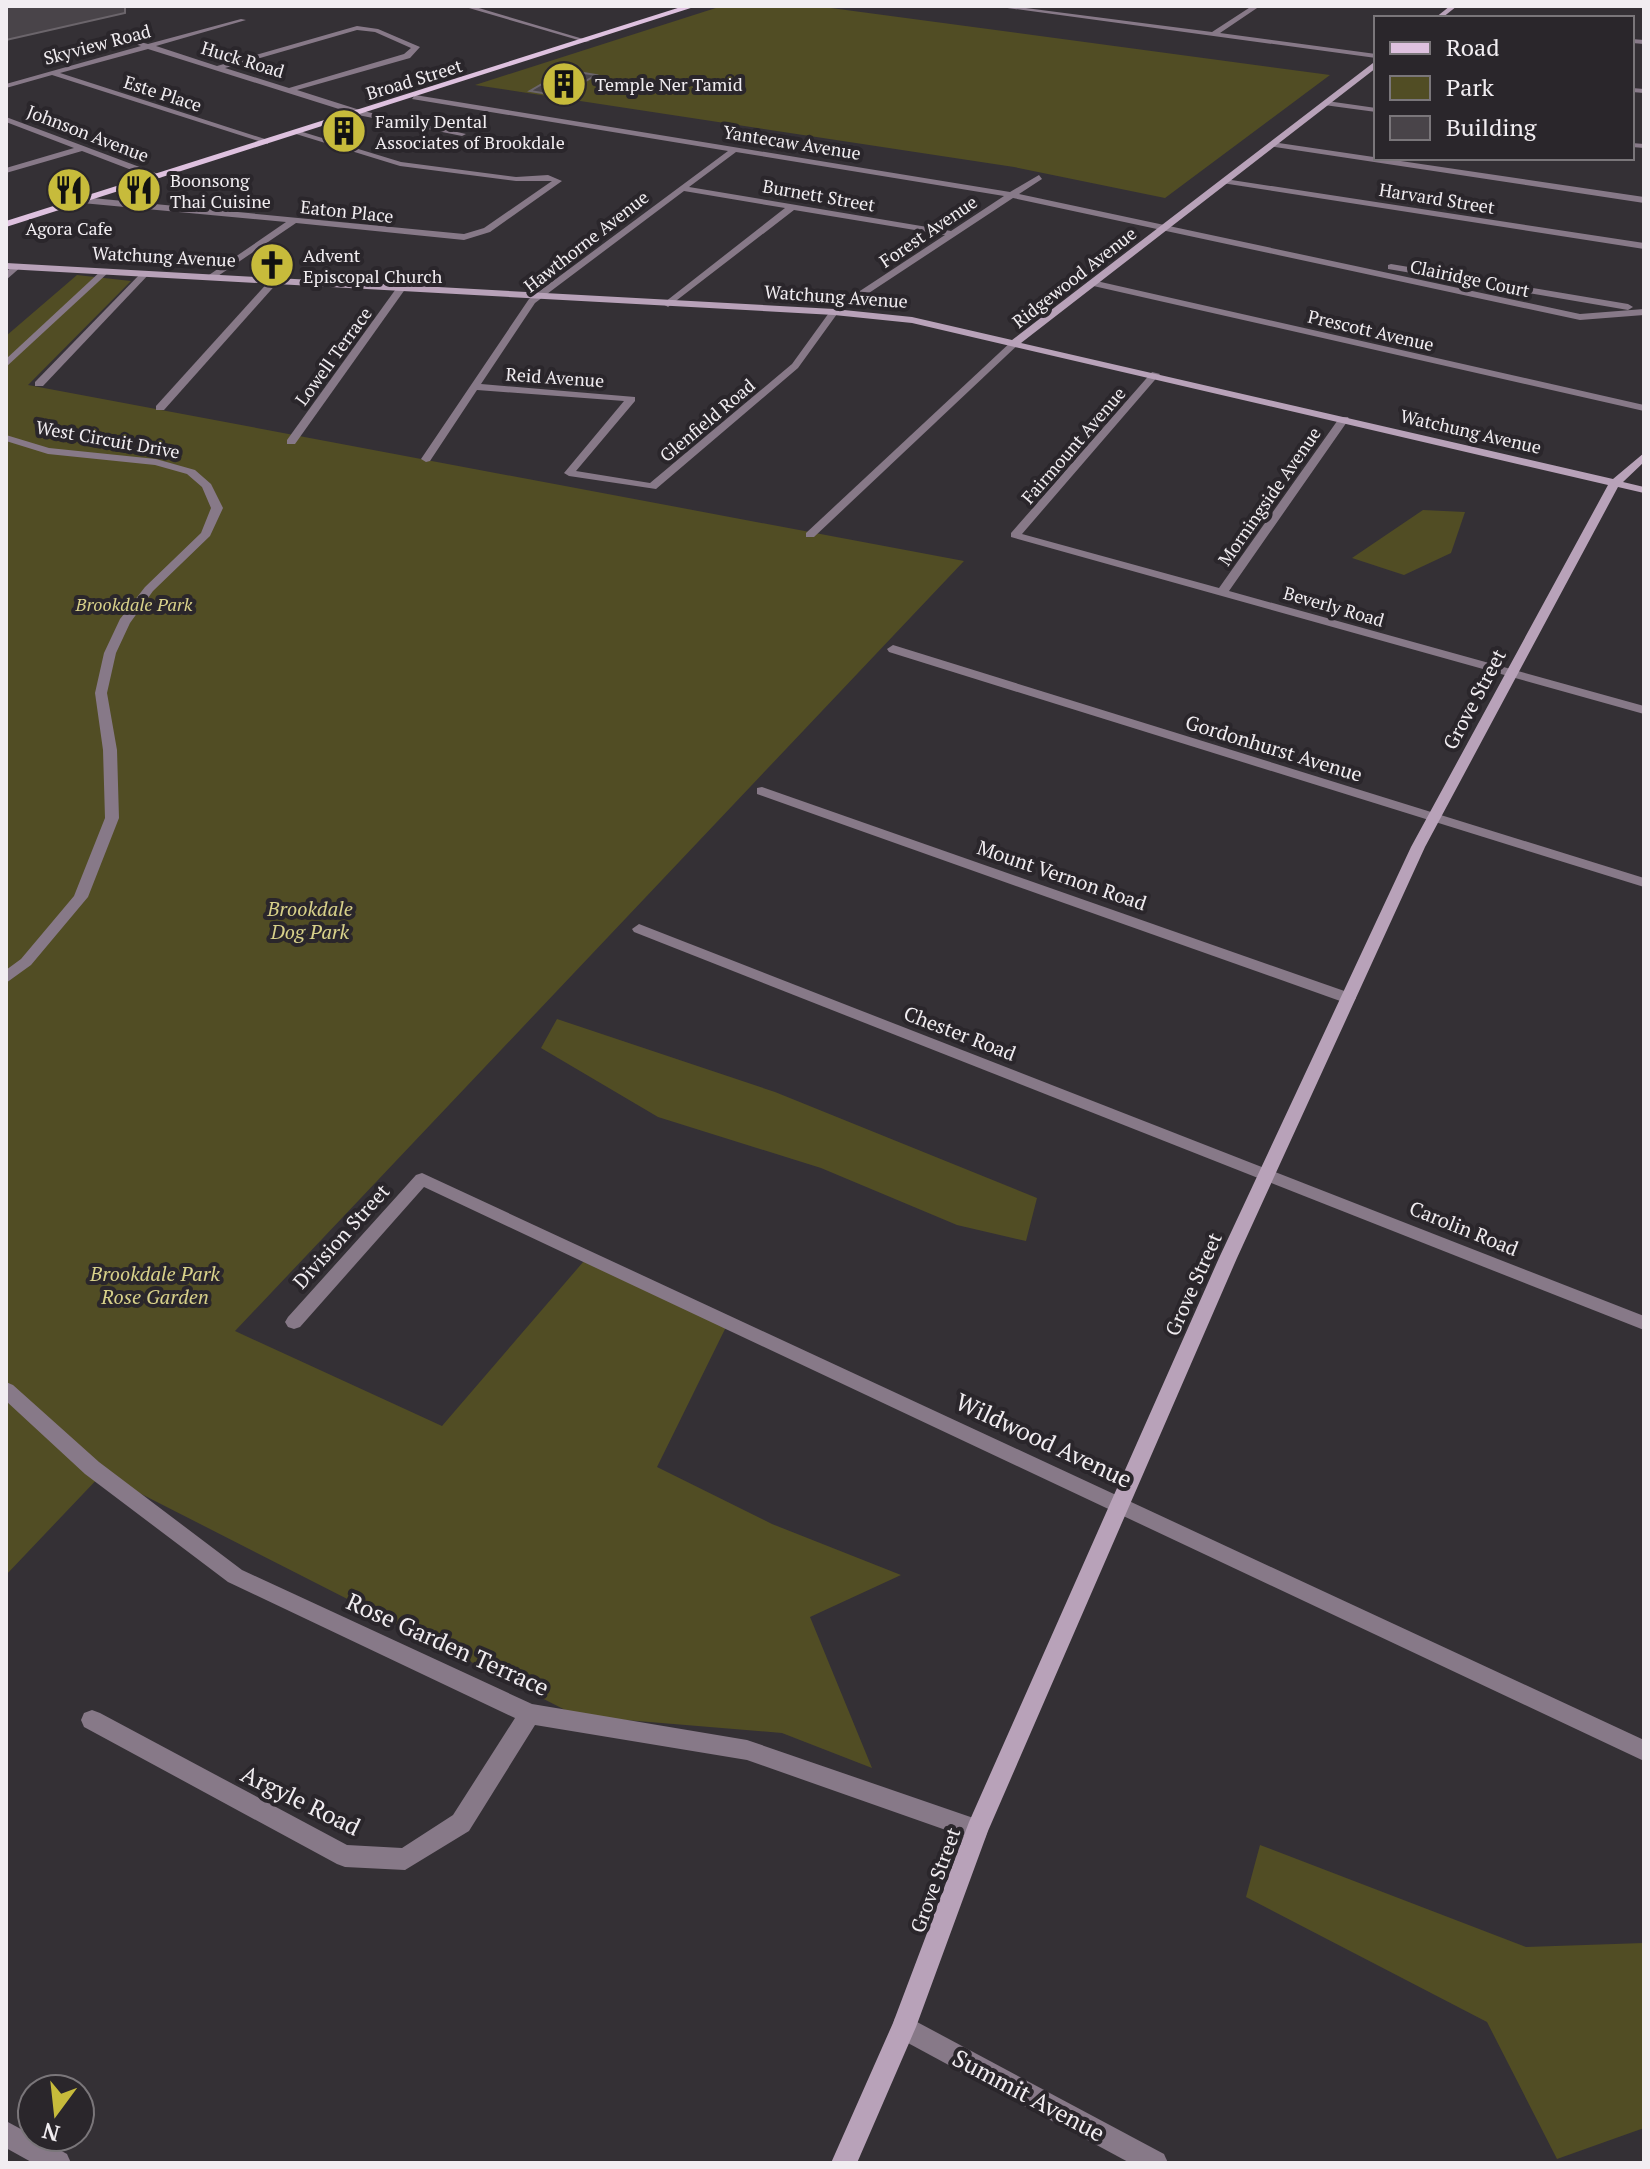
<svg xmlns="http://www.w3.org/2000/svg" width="1650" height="2169" font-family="'PT Serif',serif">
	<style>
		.green { fill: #514d24 }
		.building { fill: #494449; stroke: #6b656b; stroke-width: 2 }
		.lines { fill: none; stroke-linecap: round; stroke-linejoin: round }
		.street { fill: #877988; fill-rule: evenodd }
		.secondary { fill: #b8a2b9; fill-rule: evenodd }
		.primary { fill: #dec1df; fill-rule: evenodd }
		.labels { text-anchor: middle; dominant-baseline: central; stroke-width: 8; stroke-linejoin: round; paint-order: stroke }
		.far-street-label { font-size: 18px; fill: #f1edf1; stroke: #2a262b }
		.far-poi-label { font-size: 18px; fill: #f1edf1; stroke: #2a262b; text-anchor: start }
		.far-park-label { font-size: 18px; font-style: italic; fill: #d8d18a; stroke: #2a262b }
		.street-label { font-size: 20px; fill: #f1edf1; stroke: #2a262b }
		.park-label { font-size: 20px; font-style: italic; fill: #d8d18a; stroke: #2a262b }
		.near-street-label { font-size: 24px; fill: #f1edf1; stroke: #2a262b }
	</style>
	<rect width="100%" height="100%" fill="#343035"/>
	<!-- green -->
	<g class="green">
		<path d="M722 6H816L1330 75 1165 198 1014 167 475 85Z"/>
		<path d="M77 275 131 281 28 385 964 561 235 1331 442 1426 590 1254 727 1325 657 1467 772 1524 901 1575 810 1617 872 1768 782 1733 577 1716 102 1474 6 1575V336Z"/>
		<path d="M1423 510 1465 512 1451 553 1404 575 1352 558Z"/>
		<path d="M557 1019 775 1092 1037 1198 1026 1241 957 1225 821 1168 658 1117 541 1048Z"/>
		<path d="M1260 1845 1526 1947 1644 1943V2128L1557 2159 1487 2022 1246 1897Z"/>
	</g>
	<!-- building -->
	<g class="building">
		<path d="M6 6H125V13L6 40Z"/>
		<path d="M566 70 596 75 560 96 530 91Z"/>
	</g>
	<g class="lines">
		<!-- street -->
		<g class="street">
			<path d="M462 6H472L590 41 585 42Z"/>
			<path d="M993 6H1011L1212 32 1252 6H1260L1220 33 1376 54V58Z"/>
			<path d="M241 19 246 20 156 46 217 66 357 26 378 29 420 47 410 58 297 90 363 111 466 134 462 136 358 115 148 49 60 73 268 140V144L52 75 6 88V84L141 46 113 37V35L148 44ZM357 30 375 32 411 48 404 54 289 88 225 68Z"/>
			<path d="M1632 39 1644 40V44L1632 43Z"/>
			<path d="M1632 88 1644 89V93L1632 92Z"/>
			<path d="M415 95 1010 192 1039 175 1042 179 1019 194 1580 314 1644 309V315L1580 320 1013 198 837 314 798 368 656 489 569 476 564 473 624 401 477 390 430 461 426 462 421 459 529 299 728 151 412 99ZM736 152 1004 196 951 231 689 187ZM684 191 785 208 665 302 663 304 668 307 794 210 945 235 831 310 792 364 650 483 576 471 635 401V397L481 384 535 303Z"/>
			<path d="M1327 101 1376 108V112L1324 105Z"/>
			<path d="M6 117 161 175 162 177 155 179 82 151 6 173V168L74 148 6 122Z"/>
			<path d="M296 130 401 162 516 177 548 175 562 181 490 232 464 240 296 223 212 280 209 279V275L286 222 82 203 78 200 82 197 464 234 484 228 552 181H516L400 166 296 134Z"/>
			<path d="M1272 142 1644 197V203L1269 146Z"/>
			<path d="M1632 143 1644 144V148L1632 147Z"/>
			<path d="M1225 179 1644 243V249L1222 183Z"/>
			<path d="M15 264 22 266 6 280V272Z"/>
			<path d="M1391 264 1628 304 1633 307 1628 310 1388 269V265Z"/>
			<path d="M103 269 110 271 6 367V359Z"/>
			<path d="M143 271 150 273 43 386H35V382Z"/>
			<path d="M271 279 279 281 164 410H156V406Z"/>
			<path d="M1092 280 1644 405V411L1089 285 1087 283Z"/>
			<path d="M398 286 406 288 295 444H287V440Z"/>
			<path d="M1013 340 1021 342 814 537H806V533Z"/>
			<path d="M1152 372 1160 374 1022 534 1219 588 1340 417H1348L1349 419 1229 591 1644 706V714L1011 537V533Z"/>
			<path d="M6 435 49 448 156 459 195 470 211 484 223 508 210 536 153 591 130 623 116 653 107 693 117 750 119 818 88 897 31 965 6 983V970L21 959 74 896 105 818 103 750 95 693 104 653 120 619 145 587 201 533 211 508 202 487 187 474 155 465 48 454 6 441Z"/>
			<path d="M893 645 1644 878V887L889 652 887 649Z"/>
			<path d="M762 787 1353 994 1356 998 1353 1002H1343L757 794V788Z"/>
			<path d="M639 924 1644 1316V1330L634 932 632 929Z"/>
			<path d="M422 1173 1644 1740V1761L424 1187 300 1327 294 1329 288 1327 285 1322 288 1317 416 1175Z"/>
			<path d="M6 1382 13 1385 99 1462 242 1570 532 1704 747 1740 985 1822 988 1830 985 1838 977 1841 747 1760 535 1725 469 1831 405 1870 345 1867 337 1864 84 1727 81 1720 84 1713 92 1710 100 1713 347 1845 402 1848 453 1815 515 1718 228 1582 85 1474 6 1401Z"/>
			<path d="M904 2015 1164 2154 1168 2163H1130L895 2036 892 2027 895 2018Z"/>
			<path d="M6 2121 67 2154 71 2163H33L6 2148Z"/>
		</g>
		<!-- secondary -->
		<g class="secondary">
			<path d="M1450 6H1457L1442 18H1435Z"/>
			<path d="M1373 63H1376V68L1021 343 1613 479 1644 453V462L1623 482 1644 487V493L1618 487 1425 847 1237 1258 988 1831 916 2027 857 2163H831L893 2023 969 1822 1219 1258 1411 847 1608 485 912 323 834 315 6 269V263L834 309 912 317 1012 340Z"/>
		</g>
		<!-- primary -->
		<path class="primary" d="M684 6H697L6 227V221Z"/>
	</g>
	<!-- icons -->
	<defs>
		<g id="building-disc" transform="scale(2.3)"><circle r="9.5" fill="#c7bb3b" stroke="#2a262b"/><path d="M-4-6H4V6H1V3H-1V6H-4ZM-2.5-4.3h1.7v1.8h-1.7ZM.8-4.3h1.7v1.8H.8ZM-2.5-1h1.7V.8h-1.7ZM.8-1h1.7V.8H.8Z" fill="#111"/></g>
		<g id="restaurant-disc" transform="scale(2.3)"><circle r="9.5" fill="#c7bb3b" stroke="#2a262b"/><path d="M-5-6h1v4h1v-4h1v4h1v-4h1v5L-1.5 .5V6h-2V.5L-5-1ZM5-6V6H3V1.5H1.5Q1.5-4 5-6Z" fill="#111"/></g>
		<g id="church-disc" transform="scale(2.3)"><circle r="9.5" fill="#c7bb3b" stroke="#2a262b"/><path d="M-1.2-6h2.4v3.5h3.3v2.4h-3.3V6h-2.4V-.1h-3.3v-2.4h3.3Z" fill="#111"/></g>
	</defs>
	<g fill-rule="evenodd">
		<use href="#building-disc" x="564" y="84"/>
		<use href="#building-disc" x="344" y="131"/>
		<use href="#restaurant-disc" x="69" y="190"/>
		<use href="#restaurant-disc" x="139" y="190"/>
		<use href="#church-disc" x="272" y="265"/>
	</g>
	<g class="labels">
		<!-- far-street labels -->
		<g class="far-street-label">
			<text transform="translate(97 44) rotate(-15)">Skyview Road</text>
			<text transform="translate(243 59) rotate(17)">Huck Road</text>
			<text transform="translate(414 79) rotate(-17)">Broad Street</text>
			<text transform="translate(163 93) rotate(18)">Este Place</text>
			<text transform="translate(88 133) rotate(21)">Johnson Avenue</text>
			<text transform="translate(792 142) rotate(9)">Yantecaw Avenue</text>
			<text transform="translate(819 195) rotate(10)">Burnett Street</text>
			<text transform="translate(1437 198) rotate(9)">Harvard Street</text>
			<text transform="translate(347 211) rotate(6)">Eaton Place</text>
			<text transform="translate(928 231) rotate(-34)">Forest Avenue</text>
			<text transform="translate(586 241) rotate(-38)">Hawthorne Avenue</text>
			<text transform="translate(164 256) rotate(3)">Watchung Avenue</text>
			<text transform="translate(1074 277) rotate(-38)">Ridgewood Avenue</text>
			<text transform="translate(1470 278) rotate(12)">Clairidge Court</text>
			<text transform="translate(836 296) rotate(4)">Watchung Avenue</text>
			<text transform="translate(1371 330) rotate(13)">Prescott Avenue</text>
			<text transform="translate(333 356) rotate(-54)">Lowell Terrace</text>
			<text transform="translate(555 377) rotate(4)">Reid Avenue</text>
			<text transform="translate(707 420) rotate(-40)">Glenfield Road</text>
			<text transform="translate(1471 431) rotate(13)">Watchung Avenue</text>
			<text transform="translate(108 439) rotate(10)">West Circuit Drive</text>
			<text transform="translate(1073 445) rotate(-49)">Fairmount Avenue</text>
			<text transform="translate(1269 496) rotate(-55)">Morningside Avenue</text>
			<text transform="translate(1334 606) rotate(16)">Beverly Road</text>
		</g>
		<!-- far-poi labels -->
		<g class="far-poi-label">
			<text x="595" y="84">Temple Ner Tamid</text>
			<text x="375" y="121">Family Dental<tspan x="375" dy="21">Associates of Brookdale</tspan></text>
			<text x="170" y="180">Boonsong<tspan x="170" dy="21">Thai Cuisine</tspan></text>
			<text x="69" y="228" text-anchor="middle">Agora Cafe</text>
			<text x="303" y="255">Advent<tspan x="303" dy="21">Episcopal Church</tspan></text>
		</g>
		<!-- far-park labels -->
		<g class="far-park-label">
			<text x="134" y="604">Brookdale Park</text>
		</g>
		<!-- street labels -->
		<g class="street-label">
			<text transform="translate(1474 699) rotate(-62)">Grove Street</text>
			<text transform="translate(1274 748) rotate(17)">Gordonhurst Avenue</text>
			<text transform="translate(1062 875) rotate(19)">Mount Vernon Road</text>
			<text transform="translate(960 1033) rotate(21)">Chester Road</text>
			<text transform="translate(1464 1228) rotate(22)">Carolin Road</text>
			<text transform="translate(341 1236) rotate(-48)">Division Street</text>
			<text transform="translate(1193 1284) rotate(-66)">Grove Street</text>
			<text transform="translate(935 1880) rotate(-70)">Grove Street</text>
		</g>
		<!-- park labels -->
		<g class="park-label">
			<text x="310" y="908">Brookdale<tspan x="310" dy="23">Dog Park</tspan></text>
			<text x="155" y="1273">Brookdale Park<tspan x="155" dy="23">Rose Garden</tspan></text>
		</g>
		<!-- near-street labels -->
		<g class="near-street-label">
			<text transform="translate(1044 1440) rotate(25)">Wildwood Avenue</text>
			<text transform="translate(448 1644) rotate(24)">Rose Garden Terrace</text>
			<text transform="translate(301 1800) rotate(26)">Argyle Road</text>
			<text transform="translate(1029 2095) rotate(28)">Summit Avenue</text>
		</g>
	</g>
	<!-- border -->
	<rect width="1650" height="2169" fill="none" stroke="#f1edf1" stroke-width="16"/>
	<!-- legend -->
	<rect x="1374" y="16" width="260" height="144" fill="#2a262b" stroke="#7a767a" stroke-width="2"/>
	<rect x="1390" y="42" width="40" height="12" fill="#dec1df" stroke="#7a767a" stroke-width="2"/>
	<text x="1446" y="56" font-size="24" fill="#f1edf1">Road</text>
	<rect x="1390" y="76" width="40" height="24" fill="#514d24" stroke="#7a767a" stroke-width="2"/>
	<text x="1446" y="96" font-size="24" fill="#f1edf1">Park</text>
	<rect x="1390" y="116" width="40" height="24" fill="#494449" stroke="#7a767a" stroke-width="2"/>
	<text x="1446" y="136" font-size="24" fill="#f1edf1">Building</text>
	<!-- north arrow -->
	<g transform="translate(56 2113) rotate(195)"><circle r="38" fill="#2a262b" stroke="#7a767a" stroke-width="2"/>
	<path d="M0-6L14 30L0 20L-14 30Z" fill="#c7bb3b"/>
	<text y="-12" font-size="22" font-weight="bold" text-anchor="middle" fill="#f1edf1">N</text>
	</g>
</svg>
